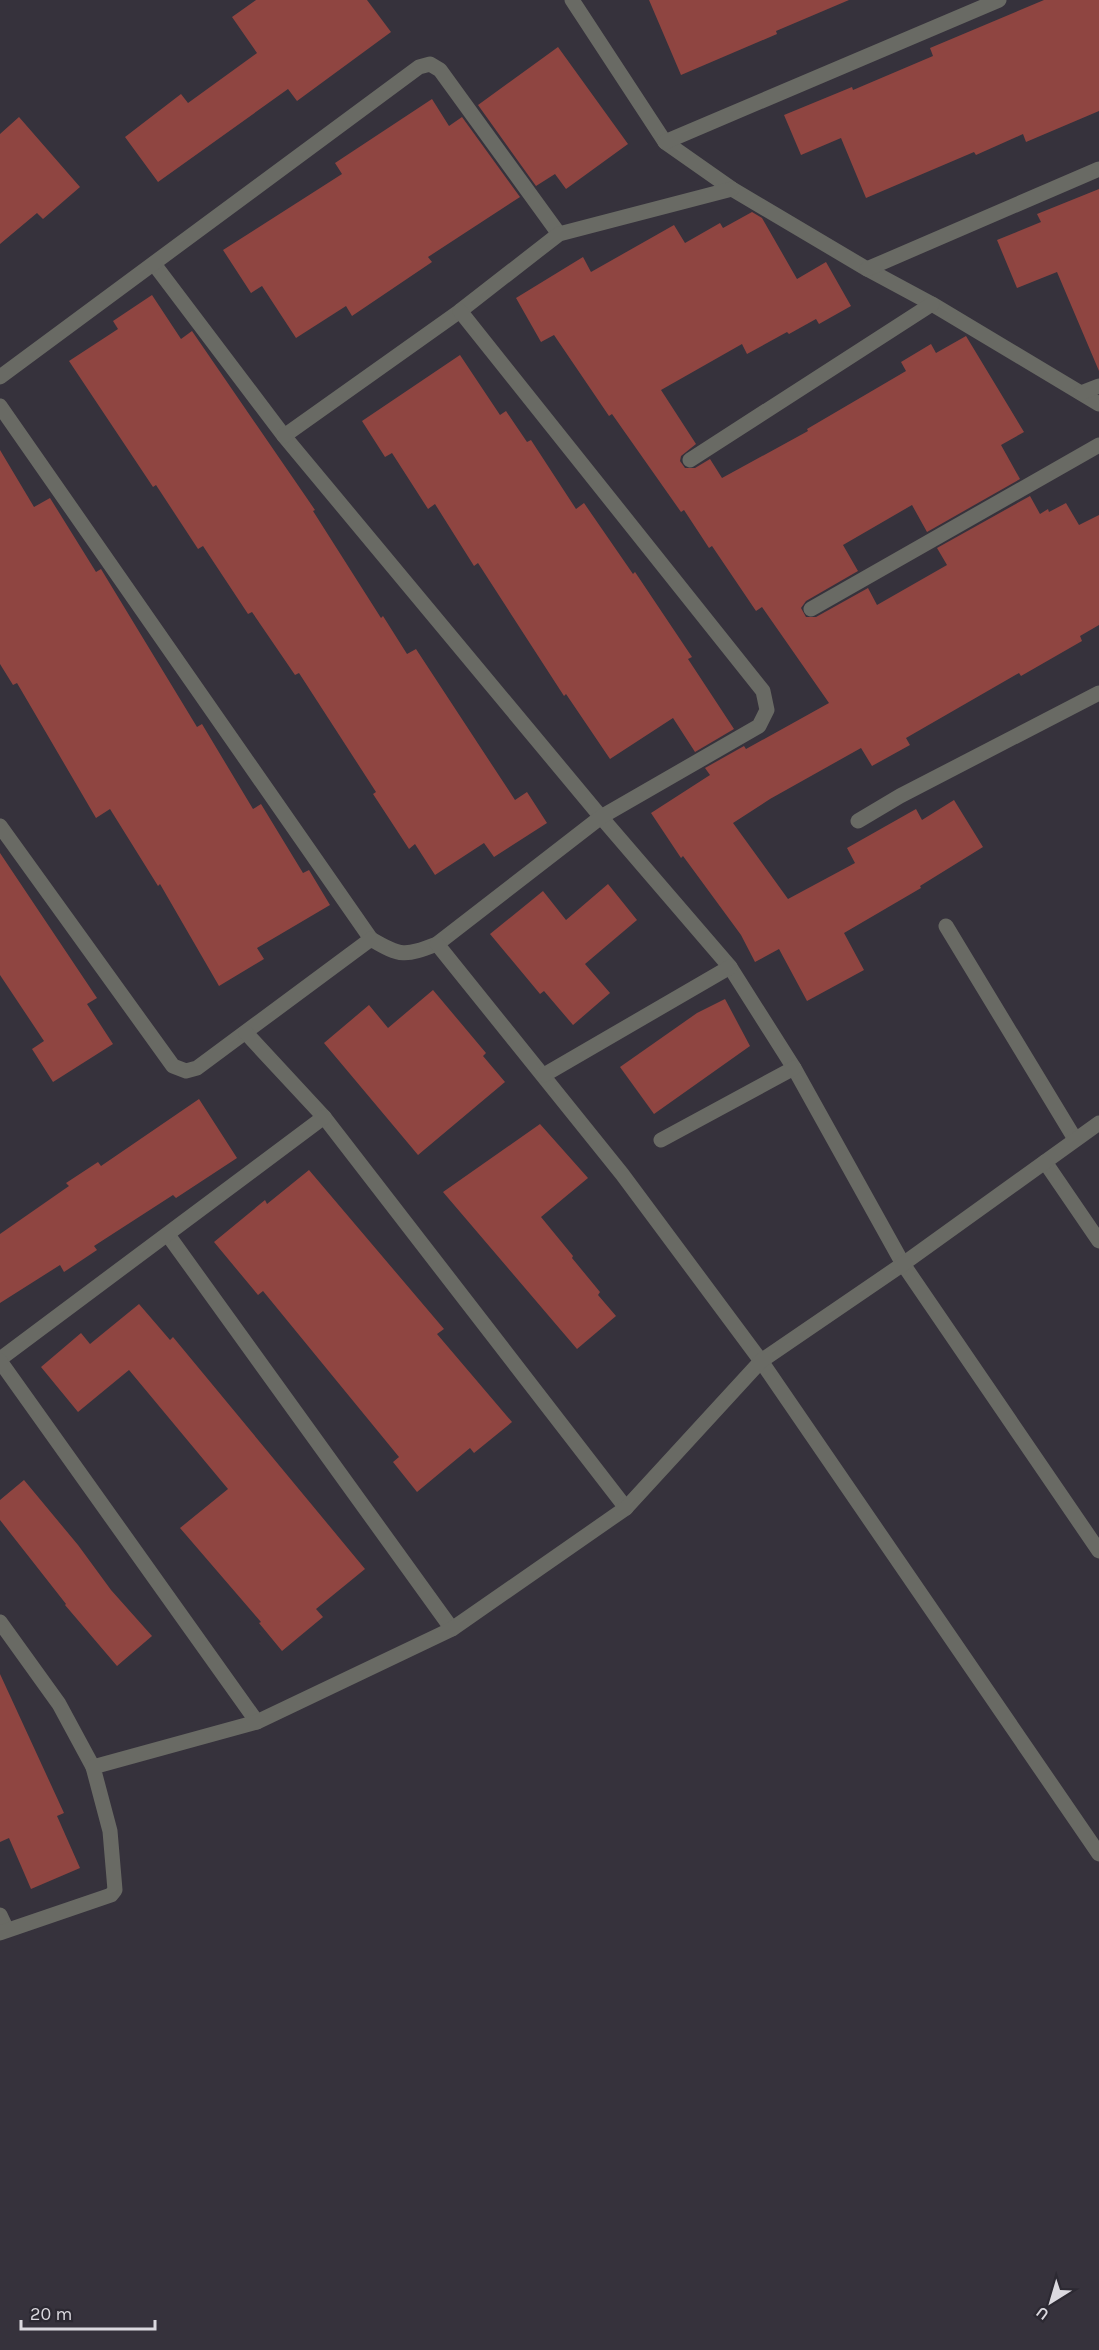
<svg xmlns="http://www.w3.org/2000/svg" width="1099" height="2350" font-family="Karla,sans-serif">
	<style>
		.building { fill: #8f4541 }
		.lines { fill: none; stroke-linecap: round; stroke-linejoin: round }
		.street { stroke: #696a64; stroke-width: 15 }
	</style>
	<rect width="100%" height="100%" fill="#36323c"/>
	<!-- building -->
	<g class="building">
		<path d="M256 0H367L391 32 297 101 288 89 158 182 125 137 181 94 188 103 257 53 232 17Z"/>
		<path d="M649 0H849L776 31 777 34 681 75Z"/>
		<path d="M1044 0H1099V111L1026 142 1023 134 976 155 974 152 866 198 841 138 801 155 784 115 852 87 853 90 933 56 930 48Z"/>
		<path d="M558 47 628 144 566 189 555 174 536 186 478 105Z"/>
		<path d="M432 99 449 126 462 117 520 197 428 257 432 262 352 316 346 306 296 338 262 286 251 293 223 250 342 174 335 163Z"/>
		<path d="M19 117 80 187 43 219 37 213 0 244V134Z"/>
		<path d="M1099 189V371L1057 272 1017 288 997 240 1041 222 1037 214Z"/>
		<path d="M752 212 762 218 797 279 826 262 851 306 819 324 816 319 789 334 787 332 747 354 742 344 661 390 696 444 681 456 680 461 685 468H695L710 459 722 478 808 431 807 429 906 371 901 362 931 344 936 353 966 336 1024 432 1001 445 1020 479 927 532 912 505 843 545 858 571 806 601 801 608 806 617H816L868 588 877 605 947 565 937 548 1030 496 1040 514 1048 509 1049 512 1066 503 1079 525 1099 515V625L1080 636 1082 641 1021 676 1019 673 906 738 910 745 872 766 861 748 770 799 733 823 788 899 855 863 847 848 916 809 922 820 954 800 983 847 920 886 921 888 844 933 864 970 807 1001 779 949 755 962 741 935 683 856 681 858 651 813 710 775 705 768 744 746 746 749 829 703 762 607 756 611 712 546 709 548 684 510 681 512 612 414 609 416 554 335 541 342 516 298 583 257 591 272 674 225 685 243 720 223 723 228Z"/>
		<path d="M152 295 181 339 192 331 315 510 313 511 381 618 383 616 407 654 416 649 515 800 527 792 547 823 494 857 484 843 435 875 415 844 409 849 373 794 376 792 299 673 295 675 252 612 248 614 203 546 198 549 156 485 153 487 69 361 118 329 113 321Z"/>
		<path d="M460 355 500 415 506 411 527 442 531 440 576 509 584 503 633 574 635 572 692 657 688 659 734 729 695 752 673 718 610 759 566 694 564 696 478 563 474 566 435 504 428 509 392 453 385 457 362 421Z"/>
		<path d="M0 450 34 507 50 498 96 572 101 569 197 727 202 724 253 809 261 804 303 873 309 870 330 905 257 948 264 959 219 986 160 884 158 886 110 809 96 818 17 683 13 685 0 664Z"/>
		<path d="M0 853 97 998 87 1004 113 1044 53 1082 32 1049 44 1041 0 975Z"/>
		<path d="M608 884 637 920 585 964 610 993 573 1025 544 991 540 994 490 934 543 891 566 920Z"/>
		<path d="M433 990 486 1053 483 1056 505 1082 418 1155 324 1043 369 1005 388 1028Z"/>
		<path d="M725 999 750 1046 654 1114 620 1067 697 1013Z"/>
		<path d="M199 1099 237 1158 176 1198 173 1195 94 1246 97 1250 64 1272 60 1265 0 1303V1234L69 1186 66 1183 98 1162 101 1166Z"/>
		<path d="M540 1124 588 1178 541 1217 573 1256 572 1258 600 1292 598 1295 616 1316 577 1349 443 1192Z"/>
		<path d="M309 1170 444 1329 437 1334 512 1422 474 1453 470 1448 417 1492 393 1462 399 1457 263 1291 258 1295 214 1242 265 1200 267 1204Z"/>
		<path d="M139 1304 170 1340 173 1337 365 1569 316 1609 323 1617 282 1651 259 1623 261 1622 180 1528 228 1489 129 1370 78 1412 41 1367 81 1333 90 1344Z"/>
		<path d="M24 1480 78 1545 111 1590 152 1636 117 1666 65 1605 66 1604 0 1520V1500Z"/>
		<path d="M0 1674 64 1813 57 1816 80 1868 31 1889 9 1838 0 1842Z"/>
	</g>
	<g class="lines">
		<!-- street -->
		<g class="street">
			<path d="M572 0 665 142 732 189 867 269 932 304 1099 404"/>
			<path d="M665 142 999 0"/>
			<path d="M154 264 284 436 601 817 730 967 794 1068 903 1264 1099 1551"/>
			<path d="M867 269 1099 169"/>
			<path d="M0 377 419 67 430 64 440 70 559 234"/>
			<path d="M1081 393 1099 386"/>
			<path d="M0 406 371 939"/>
			<path d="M284 436 460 311 559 234 732 189"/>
			<path d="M690 460 932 304"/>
			<path d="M811 609 1099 445"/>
			<path d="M858 821 900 796 1099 693"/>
			<path d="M0 826 173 1066 186 1071 197 1068 371 939C401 957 405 956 437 944L601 817 759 726 767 710 763 691 460 311"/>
			<path d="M946 926 1075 1139"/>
			<path d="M437 944 622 1174 761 1361 1099 1854"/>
			<path d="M246 1033 324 1117 626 1508"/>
			<path d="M544 1075 730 967"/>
			<path d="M661 1140 794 1068"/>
			<path d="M1045 1162 1099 1241"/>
			<path d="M168 1235 452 1629"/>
			<path d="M0 1359 324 1117"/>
			<path d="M0 1361 257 1722"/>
			<path d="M0 1622 59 1704 93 1767"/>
			<path d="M0 1915 7 1930"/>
			<path d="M0 1933 111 1895 115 1890 110 1831 93 1767 257 1722 452 1629 626 1508 761 1361 903 1264 1099 1123"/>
		</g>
	</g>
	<!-- north arrow -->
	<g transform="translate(1051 2302) rotate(217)" stroke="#2c2932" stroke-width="4.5" paint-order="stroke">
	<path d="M0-4.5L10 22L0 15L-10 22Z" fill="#dbd9df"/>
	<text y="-9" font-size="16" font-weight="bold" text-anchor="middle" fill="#dbd9df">U</text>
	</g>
	<!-- scale -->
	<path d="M21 2320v9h134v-9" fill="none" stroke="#dbd9df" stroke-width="3"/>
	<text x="30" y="2320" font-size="18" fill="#dbd9df" stroke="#2c2932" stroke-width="4.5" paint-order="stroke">20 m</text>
</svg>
